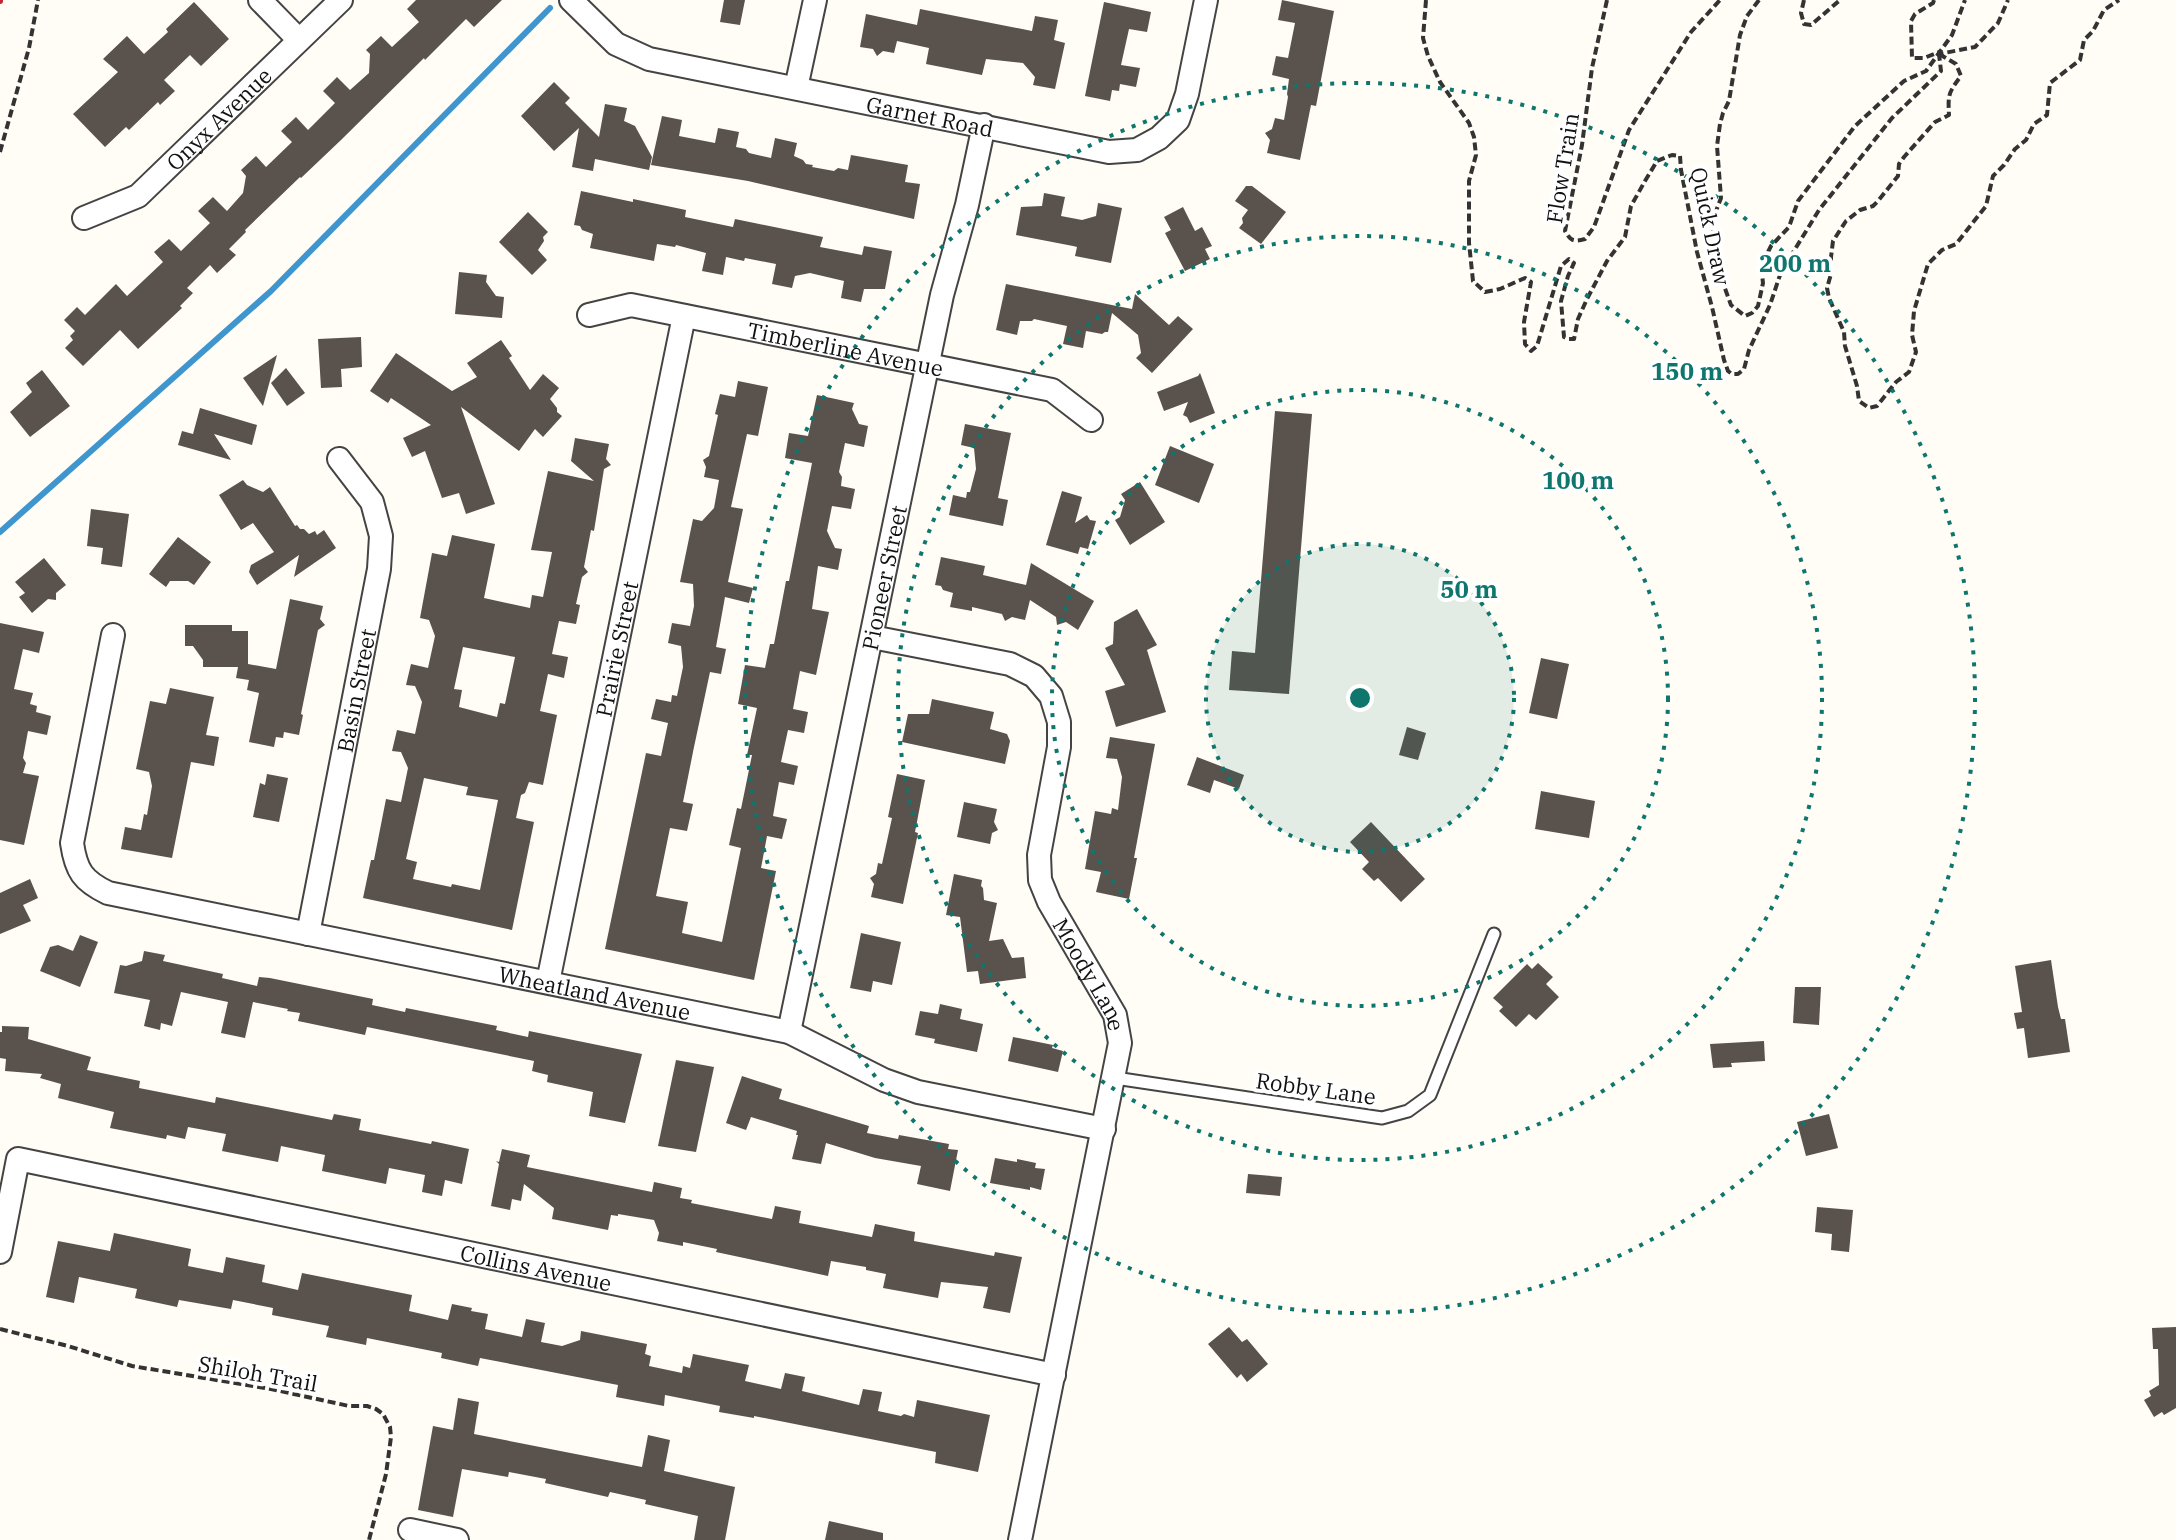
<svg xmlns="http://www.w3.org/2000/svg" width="2176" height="1540" font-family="'IBM Plex Serif',serif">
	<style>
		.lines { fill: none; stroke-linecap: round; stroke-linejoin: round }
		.stream { stroke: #3f96cf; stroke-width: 6 }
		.building { fill: #5a524d; fill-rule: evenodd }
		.service-casing { stroke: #444; stroke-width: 15 }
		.minor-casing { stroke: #444; stroke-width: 26 }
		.path { stroke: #333; stroke-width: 4; stroke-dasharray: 8 4; stroke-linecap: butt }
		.service { stroke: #fff; stroke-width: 11 }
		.minor { stroke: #fff; stroke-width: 22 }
		.rail { stroke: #c4262e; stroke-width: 6 }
		.ring { fill: none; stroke: #0f766e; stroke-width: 4; stroke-dasharray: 4 8 }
		.labels { text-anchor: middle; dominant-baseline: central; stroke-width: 8; stroke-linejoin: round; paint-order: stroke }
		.street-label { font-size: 22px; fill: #111; stroke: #fff }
		.centre { fill: #0f766e; stroke: #fff; stroke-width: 4 }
		.ring-label { font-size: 24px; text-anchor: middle; font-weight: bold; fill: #0f766e; stroke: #fff; stroke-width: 8; stroke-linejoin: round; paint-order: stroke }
	</style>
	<rect width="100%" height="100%" fill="#fffdf5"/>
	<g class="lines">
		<!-- stream -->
		<path class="stream" d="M0 532 271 291 550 8"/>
	</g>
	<!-- building -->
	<g class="building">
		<path d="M416 0H502L474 27 466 19 425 60 424 58 341 140 301 178 300 177 245 230 246 232 229 249 236 255 217 273 210 265 187 288 193 293 180 306 182 308 138 349 120 330 83 366 65 348 73 340 70 336 75 331 64 320 77 307 85 315 116 284 127 296 163 262 154 252 169 239 181 251 210 223 198 211 213 197 227 211 243 193 246 176 241 170 256 156 266 167 292 142 281 131 296 117 308 130 335 103 323 91 337 77 350 90 369 73 370 54 366 50 381 36 392 47 419 22 407 9Z"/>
		<path d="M724 0H745L740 25 720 22Z"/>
		<path d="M1282 0 1334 11 1316 106 1311 105 1300 160 1267 153 1270 140 1265 133 1272 129 1275 118 1284 120 1288 97 1287 94 1289 79 1272 75 1276 56 1288 58 1295 23 1278 20Z"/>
		<path d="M194 2 229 39 201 66 190 55 164 80 175 91 160 105 158 102 129 130 126 127 105 147 73 114 118 72 103 59 127 36 144 54 168 32 166 29Z"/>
		<path d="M1104 2 1151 12 1147 32 1129 29 1121 65 1140 68 1136 87 1120 84 1119 91 1112 90 1110 101 1085 96Z"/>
		<path d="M920 9 1032 31 1035 16 1058 20 1054 40 1065 43 1055 89 1033 85 1035 77 1023 63 986 59 982 75 926 64 929 48 897 41 894 53 883 51 877 56 873 49 860 47 866 14 917 25Z"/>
		<path d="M554 82 570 98 565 103 599 137 605 104 627 108 624 121 635 126 652 157 649 170 595 159 593 171 572 167 579 128 554 151 521 116Z"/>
		<path d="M662 116 682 120 679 136 715 143 718 128 739 132 736 147 746 149 749 153 771 158 775 138 797 143 794 156 803 160 806 164 813 165 812 167 834 171 838 168 848 170 851 155 908 165 905 182 920 184 914 219 748 181 651 165Z"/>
		<path d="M1246 186H1252L1286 212 1261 244 1239 228 1243 223 1242 218 1248 210 1235 201Z"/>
		<path d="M581 191 633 202V199L686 210 685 217 733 227 735 219 823 237 820 247 862 255 864 246 892 251 885 289H864L861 302 841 298 844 281 810 273 795 276 792 288 772 284 776 264 745 258 744 261 726 257 723 275 702 271 706 253 676 245 675 247 657 244 654 261 590 248 593 234 582 230 580 226 574 225Z"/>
		<path d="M1044 193 1065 197 1061 216 1082 220 1096 216 1098 203 1122 208 1111 263 1075 256 1077 247 1073 246 1016 235 1021 207 1042 206Z"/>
		<path d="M1183 207 1195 231 1202 227 1212 246 1205 249 1210 259 1185 271 1165 233 1171 230 1164 217Z"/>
		<path d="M528 212 548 232 543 237 544 241 538 250 547 260 532 275 499 242Z"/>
		<path d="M459 272 487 275 486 282 496 296 504 297 502 318 455 314Z"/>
		<path d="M1006 284 1132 309 1135 294 1169 325 1178 316 1193 329 1152 373 1136 358 1141 353 1138 335 1112 313 1108 332H1105L1102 334 1086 331 1083 348 1063 344 1067 326 1034 319 1032 321H1020L1017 335 996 330Z"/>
		<path d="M361 337 362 367 341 369 342 387 321 388 318 339Z"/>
		<path d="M501 340 512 356 509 358 530 390 543 374 559 388 550 399 557 408V412L562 416 543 437 535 429 519 451 461 407 495 504 466 514 459 493 442 498 425 451 412 457 403 438 431 425 391 398 388 403 370 391 396 353 452 391 477 377 467 363Z"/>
		<path d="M277 355 263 406 243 378Z"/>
		<path d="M286 368 305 393 287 406 271 383Z"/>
		<path d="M42 370 70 406 30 437 10 412 32 392 26 383Z"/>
		<path d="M1200 373 1215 413 1190 423 1187 417 1183 415 1188 402 1164 411 1157 392 1198 376Z"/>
		<path d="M738 381 768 387 758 436 747 434 731 507 743 509 728 582 753 588 749 603 725 597 716 647 726 649 721 674 710 672 694 747 683 802 693 804 687 831 670 828 656 896 688 902 682 933 722 942 741 848 729 845 737 808 741 809 752 755H747L757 708 738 704 745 665 765 668 770 644H774L786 581H789L812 463 785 458 789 433 808 436 817 395 854 403 852 409 859 424 868 426 864 447 845 443 839 472 842 477 841 486 855 489 851 509 832 506 827 531 835 548 842 549 838 570 818 566 812 609 829 612 816 675 800 671 793 709 808 712 804 733 788 730 781 762 798 766 794 785 779 782 773 816 787 819 782 839 767 836 761 868 776 871 754 980 605 949 646 753 661 756 668 723 651 719 656 699 671 702 672 695 677 696 683 667 681 646 668 643 672 623 690 626 694 606 693 584 680 582 693 519 702 521 714 508 719 480 704 477 706 467 703 460 709 456 718 415 715 414 720 394 735 397Z"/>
		<path d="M200 408 257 425 252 445 214 434 231 460 178 445 182 431 193 434Z"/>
		<path d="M1275 411 1312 414 1289 694 1229 690 1232 651 1255 653Z"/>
		<path d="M965 424 1011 433 998 498 1008 500 1003 526 949 515 953 495 966 498 967 492H970L976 469 974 448 961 445Z"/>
		<path d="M575 438 609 444 606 459 611 465 604 469 594 531 591 530 584 567 588 572 582 577 576 604 580 605 576 624 559 621 552 654 568 657 564 678 548 674 540 711 557 715 543 785 529 782 525 793 521 795 516 818 534 822 512 930 363 898 371 860H374L386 799 401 802 408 768 401 752 392 751 397 730 415 734 422 702 415 686 406 685 411 664 428 668 435 636 429 620 420 618 432 553 447 556 452 535 495 544 484 598 530 608 532 595 543 597 552 552 531 550 548 471 594 481 571 461ZM463 647 515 657 505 704 500 703 497 717 459 707 462 690 454 689ZM424 778 468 787 466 795 498 800 480 890 452 884 451 887 413 879 417 862 406 859Z"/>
		<path d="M1170 446 1214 464 1199 503 1155 485Z"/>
		<path d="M243 480 247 485 263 492 270 487 295 526 297 525 300 529H304L309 534 315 531 317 535 324 530 336 548 294 577 299 555 257 585 249 572 251 565 274 552 253 523 241 530 219 495Z"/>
		<path d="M1140 482 1165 522 1130 545 1115 520 1120 517 1125 500 1121 494Z"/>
		<path d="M1062 491 1082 497 1075 523 1087 515 1090 520 1096 521 1088 549 1080 547 1078 554 1046 545Z"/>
		<path d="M91 509 129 514 122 567 101 564 103 548 87 546Z"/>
		<path d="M178 537 211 562 194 585 188 581H170L166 587 149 574Z"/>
		<path d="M941 557 985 566 983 575 1026 585 1031 563 1094 601 1078 630 1066 622 1057 625 1056 617 1030 600 1025 620 1012 617 1005 621 1002 614 972 607V611L950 607 953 593 943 590 941 586 935 585Z"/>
		<path d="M44 558 66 585 56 593V600L48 599 32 613 19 597 25 593 15 582Z"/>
		<path d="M290 599 323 606 320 619 325 625 318 630 301 714 303 715 299 735 284 732 283 738 276 737 274 747 249 742 259 693 247 690 249 680 236 678 238 667H203V660L193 646H185V625H232V631H248V664L276 669Z"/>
		<path d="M1137 609 1157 645 1147 650 1166 712 1116 727 1105 691 1125 685 1105 648 1113 644 1114 622Z"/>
		<path d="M0 623 44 632 39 653 23 649 14 689 33 693 30 704 37 706 36 712 51 716 47 735 28 731 23 758 26 763 23 773 39 776 24 845 0 840Z"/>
		<path d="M1541 658 1569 664 1557 719 1529 713Z"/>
		<path d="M170 688 214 697 206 735 219 737 214 766 191 762 172 858 121 849 125 827 141 830 144 814 147 815 152 786 149 772 136 769 150 701 166 704Z"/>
		<path d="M932 699 994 712 990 729 1007 734 1010 741 1005 764 902 742 908 714H929Z"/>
		<path d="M1407 727 1426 733 1418 760 1399 755Z"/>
		<path d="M1110 737 1155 744 1134 858H1137L1129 899 1096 892 1101 872 1085 869 1095 811 1111 814 1112 808 1118 810 1122 777 1117 759 1106 758Z"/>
		<path d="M1197 757 1244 775 1239 789 1214 780 1210 793 1187 785Z"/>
		<path d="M267 774 288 778 279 822 253 817 260 783 265 785Z"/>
		<path d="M897 774 925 780 915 832 918 833 903 904 871 897 874 884 870 878 876 874 878 863 882 864 892 818 888 817Z"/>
		<path d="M1541 791 1595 801 1589 838 1535 829Z"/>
		<path d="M964 802 997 809 994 822 998 830 992 833 990 844 957 837Z"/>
		<path d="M1371 822 1425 879 1401 902 1378 878 1374 881 1362 869 1369 862 1350 842Z"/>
		<path d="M954 874 982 880 981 886 983 888 984 900 997 903 989 941 1003 939 1012 958 1024 957 1026 978 980 984 978 971 967 972 960 917 946 915Z"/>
		<path d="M30 879 38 898 23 905 31 921 0 934V893Z"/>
		<path d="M861 933 901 942 892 985 873 981 871 992 850 988Z"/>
		<path d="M80 935 98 942 80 987 40 971 50 947 58 945 73 951Z"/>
		<path d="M144 951 165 955 163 961 223 974 222 978 257 986 259 977 270 978 373 999 372 1005 405 1012 406 1008 497 1026 496 1030 528 1037 529 1031 642 1054 625 1123 589 1116 593 1092 547 1082 548 1075 532 1071 534 1061 367 1027 365 1035 298 1021 300 1013 287 1011 288 1009 253 1002 245 1038 221 1033 228 1002 181 992 172 1026 161 1023 160 1030 144 1026 150 1000 114 993 120 965 126 966 142 961Z"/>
		<path d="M2051 960 2058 1007 2061 1019H2065L2070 1052 2028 1058 2024 1028 2017 1029 2014 1013 2022 1012 2015 966Z"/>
		<path d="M1538 963 1553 977 1546 984 1559 997 1536 1020 1529 1014 1516 1027 1499 1011 1503 1007 1493 998 1527 964 1532 969Z"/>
		<path d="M1795 987H1821L1819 1025 1793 1023Z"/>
		<path d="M940 1004 962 1009 960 1019 983 1024 977 1052 934 1043 935 1039 915 1035 920 1011 938 1014Z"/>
		<path d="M2 1026 29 1027 28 1039 91 1057 87 1070 140 1081 139 1088 215 1103 216 1097 332 1120 334 1114 361 1119 359 1130 431 1144 432 1141 469 1149 462 1184 445 1180 442 1196 422 1192 425 1175 389 1168 386 1184 322 1171 325 1155 281 1146 278 1162 222 1151 226 1134 188 1127 185 1139 167 1135 166 1139 110 1128 114 1112 58 1098 61 1084 40 1078 42 1074 5 1071 6 1059 0 1058V1032H2Z"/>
		<path d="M1013 1037 1053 1045 1052 1048 1063 1051 1058 1072 1008 1061Z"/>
		<path d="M1764 1041 1765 1061 1731 1063 1732 1067 1713 1068 1710 1044Z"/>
		<path d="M676 1060 714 1067 696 1152 658 1146Z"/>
		<path d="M742 1076 782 1089 779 1099 869 1126 867 1133 898 1139 899 1135 949 1144 948 1149 958 1150 950 1191 917 1184 921 1166 875 1158 826 1143 821 1164 792 1159 798 1135H796L797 1131 751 1117 746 1130 726 1123Z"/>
		<path d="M1829 1114 1838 1148 1806 1156 1797 1122Z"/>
		<path d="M502 1149 530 1155 527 1167 652 1192 654 1182 682 1188 680 1198 692 1200 691 1203 772 1219 775 1206 801 1211 799 1223 872 1237 875 1224 915 1232 914 1241 994 1256 995 1252 1022 1257 1010 1313 983 1308 988 1287 941 1282 938 1298 883 1288 886 1274 866 1270V1267L831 1261 828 1276 716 1252 717 1249 683 1242V1246L657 1241 659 1233 654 1220 618 1214V1216L611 1215 608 1230 552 1219 554 1208 524 1184 521 1201 512 1199 510 1210 491 1206 499 1164 496 1161 499 1162Z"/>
		<path d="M995 1158 1017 1162V1159L1036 1163 1035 1168 1045 1169 1041 1190 1030 1187V1190L990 1183Z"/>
		<path d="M1248 1174 1282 1177 1280 1196 1246 1193Z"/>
		<path d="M1817 1207 1853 1210 1849 1252 1831 1250 1832 1234 1815 1232Z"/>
		<path d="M114 1233 191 1249 188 1266 223 1273 226 1257 265 1265 262 1282 298 1290 302 1273 412 1295 409 1311 448 1320 452 1304 472 1308 471 1311 488 1314 485 1329 522 1337 526 1319 545 1323 541 1342 562 1346 580 1340 581 1331 647 1344 645 1354 651 1356 649 1366 682 1373 683 1366 690 1368 693 1354 749 1365 745 1381 781 1389 785 1373 805 1377 802 1391 859 1405 863 1389 882 1392 878 1411 901 1416 904 1414 914 1417 917 1400 990 1415 978 1472 935 1463 936 1452 754 1416V1418L719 1412 720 1406 665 1395 664 1406 616 1397 618 1385 480 1358 478 1366 441 1358 442 1353 367 1338 366 1345 326 1337 329 1326 272 1315 273 1308 233 1300 231 1309 179 1300 177 1307 135 1298 137 1289 79 1277 74 1303 46 1297 58 1241 110 1251Z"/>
		<path d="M1229 1327 1242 1342 1247 1339 1268 1364 1247 1382 1241 1374 1237 1378 1208 1344Z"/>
		<path d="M2176 1327V1408L2164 1415 2162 1412 2154 1417 2144 1400 2151 1396 2149 1391 2159 1385 2158 1349H2153L2152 1328Z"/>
		<path d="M458 1398 479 1402 474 1434 642 1467 648 1435 670 1440 664 1471 735 1487 725 1540H694L698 1516 645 1504 646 1500 610 1492 608 1497 545 1483 546 1479 509 1472 508 1477 462 1469 453 1517 418 1510 433 1426 453 1430Z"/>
		<path d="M829 1521 883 1533V1540H825Z"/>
	</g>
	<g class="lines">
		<!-- service casing -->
		<g class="service-casing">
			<path id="service" d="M1115 1078 1382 1118 1408 1111 1430 1095 1494 934"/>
		</g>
		<!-- minor casing -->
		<g class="minor-casing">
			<g id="minor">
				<path d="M260 0 299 40"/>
				<path id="s1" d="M571 0 616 44 649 59 1109 152 1137 150 1159 138 1178 120 1187 94 1206 0"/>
				<path d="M796 88 815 0"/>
				<path id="s2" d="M84 218 138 196 341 0"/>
				<path id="s3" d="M589 315 631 305 1052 390 1091 420"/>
				<path id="s4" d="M113 635 72 843C76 871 83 881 108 893L789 1032 884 1080 918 1092 1104 1129"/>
				<path id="s5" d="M872 637 1010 664 1034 676 1051 696 1059 722V747L1039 855 1040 880 1049 902 1115 1015 1120 1043 1020 1540"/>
				<path id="s6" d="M308 934 379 569 381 536 372 502 339 459"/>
				<path id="s7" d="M548 982 684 316"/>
				<path id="s8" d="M789 1032 942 295 967 205 984 125"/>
				<path id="s9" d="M0 1252 18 1159 1054 1375"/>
				<path d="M410 1530 457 1540"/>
			</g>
		</g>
		<!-- path -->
		<g class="path">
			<path d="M1426 0 1423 38 1428 56 1440 82 1469 123 1474 137 1476 155 1469 181V243L1473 281 1485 292 1500 289 1525 278 1531 282 1524 322 1525 344 1531 351 1537 346 1561 266 1569 259 1574 263 1568 276 1561 301 1564 337 1568 339H1574L1578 319 1587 299 1607 261 1625 237 1631 206 1645 181 1657 161 1672 155 1680 156 1681 170 1697 252 1712 307 1724 360 1728 371 1732 374H1738L1744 369 1749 350 1770 305 1781 272 1819 210 1892 118 1941 71 1939 54"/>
			<path d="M1607 0 1592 68 1582 145 1565 231C1571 241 1573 242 1585 239L1594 227 1629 130 1691 32 1720 0"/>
			<path d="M1759 0 1747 16 1740 35 1729 101 1723 113 1720 124 1717 146 1721 198 1713 219V235L1723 283 1731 305 1745 316 1752 313 1758 306 1763 283 1761 266 1771 246 1789 227 1798 201 1855 126 1904 81 1926 71 1952 35 1965 0"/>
			<path d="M1804 0 1801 13 1804 24 1811 25 1840 0"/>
			<path d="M1934 0 1933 3 1915 14 1911 21 1912 58H1924L1939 52V54L1975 47 1998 23 2008 0"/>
			<path d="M1939 54 1956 64 1961 76C1948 93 1948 95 1949 115L1935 122 1904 157 1899 164 1898 176 1878 201 1873 206 1860 210 1846 221 1833 241 1831 257V274L1827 288 1829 298 1844 332 1845 346 1857 386 1859 401 1869 408 1877 406 1896 382 1909 372 1916 352 1912 335 1914 311 1928 264 1942 250 1956 244 1986 206 1993 176 2004 165 2015 149 2026 140 2034 124 2047 115 2050 83 2080 60 2084 40 2093 31 2104 10 2119 0"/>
			<path d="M0 152 29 48 38 0"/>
			<path d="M0 1329 68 1346 132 1366 271 1389 349 1406H367L376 1409 383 1414 390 1427 391 1437 386 1474 369 1540"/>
		</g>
		<!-- service -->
		<use href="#service" class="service"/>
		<!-- minor -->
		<use href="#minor" class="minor"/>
		<!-- rail -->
		<path class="rail" d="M0 1V0"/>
	</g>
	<!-- distance rings -->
	<circle cx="1360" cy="698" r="154" fill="#0f766e" fill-opacity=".12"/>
	<g class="ring">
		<circle cx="1360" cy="698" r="154"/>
		<circle cx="1360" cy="698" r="308"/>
		<circle cx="1360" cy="698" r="462"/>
		<circle cx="1360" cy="698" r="615"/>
	</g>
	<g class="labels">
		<!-- street labels -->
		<g class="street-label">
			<text stroke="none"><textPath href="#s1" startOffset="386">Garnet Road</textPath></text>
			<text stroke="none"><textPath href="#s2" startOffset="170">Onyx Avenue</textPath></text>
			<text transform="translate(1562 168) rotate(-81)">Flow Train</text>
			<text transform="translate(1711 226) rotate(78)">Quick Draw</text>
			<text stroke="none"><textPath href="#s3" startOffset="262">Timberline Avenue</textPath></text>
			<text stroke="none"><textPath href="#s8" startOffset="464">Pioneer Street</textPath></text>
			<text stroke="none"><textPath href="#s7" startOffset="340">Prairie Street</textPath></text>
			<text stroke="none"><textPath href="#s6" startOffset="248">Basin Street</textPath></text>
			<text stroke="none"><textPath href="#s5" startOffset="488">Moody Lane</textPath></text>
			<text stroke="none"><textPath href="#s4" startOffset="774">Wheatland Avenue</textPath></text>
			<text transform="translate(1316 1088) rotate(8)">Robby Lane</text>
			<text stroke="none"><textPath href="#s9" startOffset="624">Collins Avenue</textPath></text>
			<text transform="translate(258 1373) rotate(10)">Shiloh Trail</text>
		</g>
	</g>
	<circle cx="1360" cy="698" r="12" class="centre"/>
	<g class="ring-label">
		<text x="1795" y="272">200 m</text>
		<text x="1687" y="380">150 m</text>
		<text x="1578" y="489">100 m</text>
		<text x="1469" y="598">50 m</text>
	</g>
</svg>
